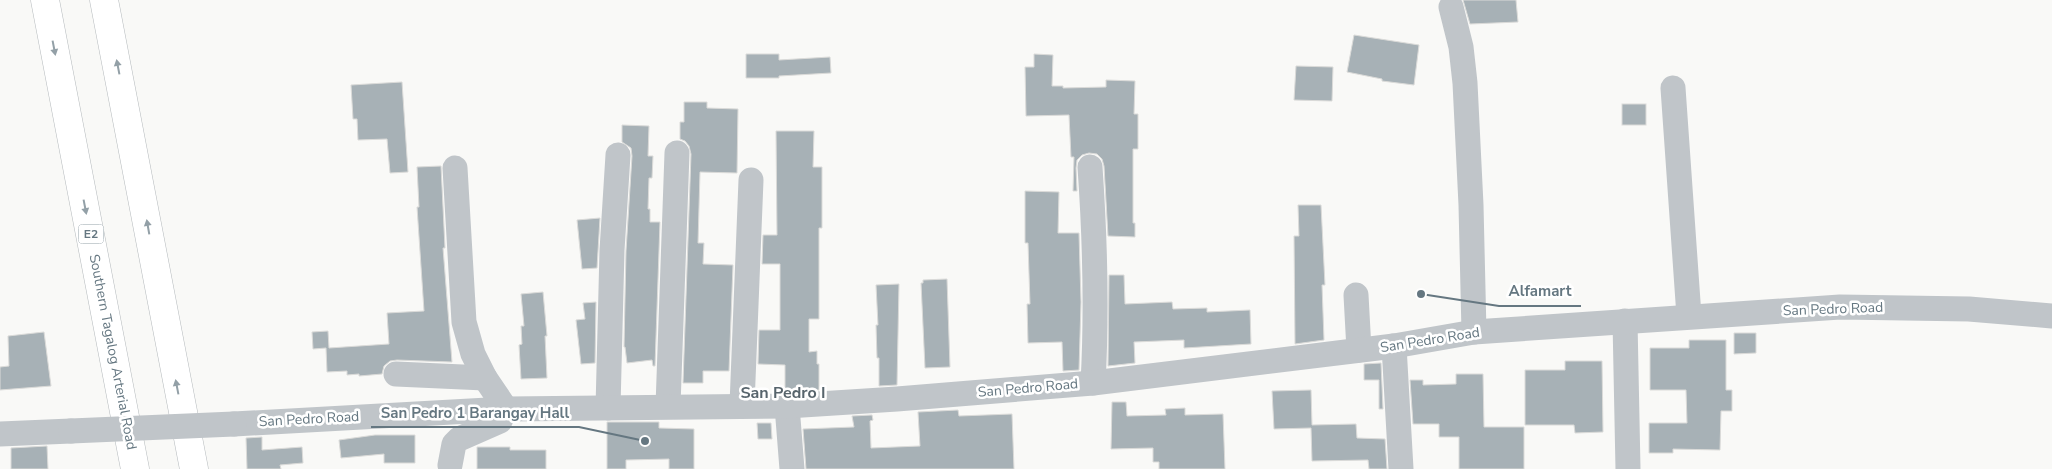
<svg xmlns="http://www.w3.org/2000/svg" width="2052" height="469" font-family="'Nunito Sans',sans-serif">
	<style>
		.building { fill: #a7b1b6; stroke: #dbdbd9 }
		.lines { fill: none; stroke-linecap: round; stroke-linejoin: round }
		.highway-casing { stroke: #b4b9bc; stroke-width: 29 }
		.minor { stroke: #c0c5c9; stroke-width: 25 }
		.highway { stroke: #fff; stroke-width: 28 }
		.minor-bridge { stroke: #c0c5c9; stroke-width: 25 }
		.oneway { fill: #93a0a7 }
		.labels { text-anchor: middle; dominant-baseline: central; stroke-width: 5; stroke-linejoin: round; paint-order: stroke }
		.shield { fill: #fff; stroke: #93a0a7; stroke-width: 1 }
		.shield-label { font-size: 12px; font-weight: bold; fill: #657781 }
		.street-label { font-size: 14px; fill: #657781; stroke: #fff }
		.quarter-label { font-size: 16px; font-weight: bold; fill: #57646c; stroke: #fff }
		.leader { fill: none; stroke: #657781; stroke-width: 2 }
		.callout-dot { fill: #657781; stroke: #fff; stroke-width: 2 }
		.callout-label { font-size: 15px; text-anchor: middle; font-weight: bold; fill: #657781; stroke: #fff; stroke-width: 5; stroke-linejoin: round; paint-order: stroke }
	</style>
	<rect width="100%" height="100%" fill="#f9f9f7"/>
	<!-- building -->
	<g class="building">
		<path d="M1463 0H1516L1518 22 1470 24Z"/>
		<path d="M1354 35 1419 45 1414 85 1382 81V79L1347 72Z"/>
		<path d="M746 54H779V60L830 57 831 73 779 76V78H746Z"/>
		<path d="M1034 54 1053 55 1052 86H1063V88L1106 87V80L1135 81 1134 114H1138V149H1133V223H1135V237L1108 236 1104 166 1102 159 1097 154 1089 153 1082 155 1077 160 1076 168 1077 191H1073L1074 157H1071L1069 115 1026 116 1025 67H1034Z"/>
		<path d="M1296 66 1333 67 1332 101 1294 100Z"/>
		<path d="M402 82 408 172 390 173 387 139 358 140 357 119H353L351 85Z"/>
		<path d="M684 102H707V108L738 109 737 173 700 172 698 243H704L703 264 733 265 729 371H703V383H683L691 154 689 146 685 141 680 139V122H684Z"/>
		<rect x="1622" y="104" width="24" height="21"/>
		<path d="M622 125 649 126 648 156H653L652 178H649L648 209H650V222H660L655 366H653L652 360 627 363 625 347H624L626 251 632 156 631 148 622 142Z"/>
		<path d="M776 131H814L813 167H822V228H819V319H809V352L817 351V364H819V390H785V365L758 364 759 330H780V264H762L763 235H777Z"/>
		<path d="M441 166 445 248H443L452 362 397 360 390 361 384 366 382 374 359 376V374L347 375V371L327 372 326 348 313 349 312 332 328 331 329 348 389 344 387 313 424 311 417 207H419L417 167Z"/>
		<path d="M1025 191 1059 192 1058 233H1079L1081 302 1079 370 1063 371 1062 342 1028 343 1027 304H1030L1028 243H1025Z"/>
		<path d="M1298 205H1321L1325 285H1322L1324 340 1295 344 1294 236H1299Z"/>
		<path d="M600 218 597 268 582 269 577 220Z"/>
		<path d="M1109 275H1124L1125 304 1172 302 1173 309 1207 308V312L1250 310 1251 344 1184 348V340L1134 342 1135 363 1108 366Z"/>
		<path d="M947 279 950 367 925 368 921 283H923V280Z"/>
		<path d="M899 284 897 385 879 386V358H877L876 325H878L876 285Z"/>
		<path d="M543 292 547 336H545L547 378 521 379 519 345 522 344 521 326H524L521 294Z"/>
		<path d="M596 302 595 363 581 364 576 320 585 319 583 303Z"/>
		<path d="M44 332 51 386 0 390V367L9 366 8 336Z"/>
		<path d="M1734 333H1756V353L1734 354Z"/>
		<path d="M1689 340H1726V390H1732V411H1721L1720 450 1673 449V453H1649V423H1687L1686 390H1650V348H1689Z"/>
		<path d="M1565 361H1602L1603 432 1575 433 1574 425H1525V370H1565Z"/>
		<path d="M1381 363 1383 409H1379V380H1364V364Z"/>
		<path d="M1456 374H1483L1484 427H1524V469H1459V437H1439V424H1413L1410 380H1423V385L1456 384Z"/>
		<path d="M1311 390 1312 425 1356 424 1357 438 1385 439 1387 469H1369L1368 460 1312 461 1311 428 1274 429 1272 391Z"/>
		<path d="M1112 402H1126L1127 416 1166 415 1165 409 1185 408V415L1223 414 1225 469H1159V462H1153V448L1111 449Z"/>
		<path d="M958 410 959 416 1012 414 1014 469H806L803 429 854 427 852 416 872 415 873 420 870 421 871 448 920 446 918 412Z"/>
		<path d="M607 422H659V428L694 429V469H669V459L626 460V469H607Z"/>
		<path d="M757 423H771L772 439H758Z"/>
		<path d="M375 435H415V463H384V454L341 458 339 440Z"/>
		<path d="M262 437V450L302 447 303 463 280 465 281 469H247L246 438Z"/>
		<path d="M47 446 48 469H11V448Z"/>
		<path d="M477 447H510V450H546V469H477Z"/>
	</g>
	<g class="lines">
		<!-- highway casing -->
		<g class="highway-casing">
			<g id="highway">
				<path d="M45 0 135 469"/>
				<path d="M104 0 194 469"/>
			</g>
		</g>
		<!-- minor -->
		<g class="minor">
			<path d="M1451 7 1461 47 1465 83 1471 205 1474 332"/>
			<path d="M1673 88 1689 316"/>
			<path d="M1090 167C1095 239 1097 311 1093 383"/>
			<path d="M1356 295 1359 350"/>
			<path d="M1625 321 1628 469"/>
			<path d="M1394 346 1401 469"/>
			<path d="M396 374 485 378"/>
			<path d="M742 405 751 180"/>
			<path d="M668 406 677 153"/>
			<path d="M787 406 792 469"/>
			<path d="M608 408 612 250 618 155"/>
			<path d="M234 424 506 409 787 406 897 399 1093 383 1394 346 1474 332 1840 307 1969 309 2052 316"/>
			<path d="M0 434 71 431"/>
			<path d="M450 465 454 444 459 439 500 421 506 409 485 378 473 354 464 322 455 168"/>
		</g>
		<!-- highway -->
		<use href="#highway" class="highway"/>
		<!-- minor-bridge -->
		<path class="minor-bridge" d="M71 431 234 424"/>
	</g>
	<!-- one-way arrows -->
	<defs><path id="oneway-solid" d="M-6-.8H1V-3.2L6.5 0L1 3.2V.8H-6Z" transform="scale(1.25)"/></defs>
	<g class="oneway">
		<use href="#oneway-solid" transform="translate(54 48) rotate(79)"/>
		<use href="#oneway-solid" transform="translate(118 67) rotate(-101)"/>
		<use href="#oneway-solid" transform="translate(85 207) rotate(79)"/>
		<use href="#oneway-solid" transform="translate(148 227) rotate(-100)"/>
		<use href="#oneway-solid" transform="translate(177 387) rotate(-101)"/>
	</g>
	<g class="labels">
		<!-- shield labels -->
		<rect class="shield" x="78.5" y="224.5" width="25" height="19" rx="4"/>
		<g class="shield-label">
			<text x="91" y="234">E2</text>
		</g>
		<!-- street labels -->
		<g class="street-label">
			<text transform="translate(1833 309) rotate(-2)">San Pedro Road</text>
			<text transform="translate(1430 340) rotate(-9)">San Pedro Road</text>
			<text transform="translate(113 352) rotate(79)">Southern Tagalog Arterial Road</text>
			<text transform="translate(1028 388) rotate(-5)">San Pedro Road</text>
			<text transform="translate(309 419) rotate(-3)">San Pedro Road</text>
		</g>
		<!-- quarter labels -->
		<g class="quarter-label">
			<text x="783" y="393">San Pedro I</text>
		</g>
	</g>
	<!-- callouts -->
	<path class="leader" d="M1421 294L1499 306H1581M645 441L579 427H371"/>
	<g class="callout-dot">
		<circle cx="1421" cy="294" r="5"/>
		<circle cx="645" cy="441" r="5"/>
	</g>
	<g class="callout-label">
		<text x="1540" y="296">Alfamart</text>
		<text x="475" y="418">San Pedro 1 Barangay Hall</text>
	</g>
</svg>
